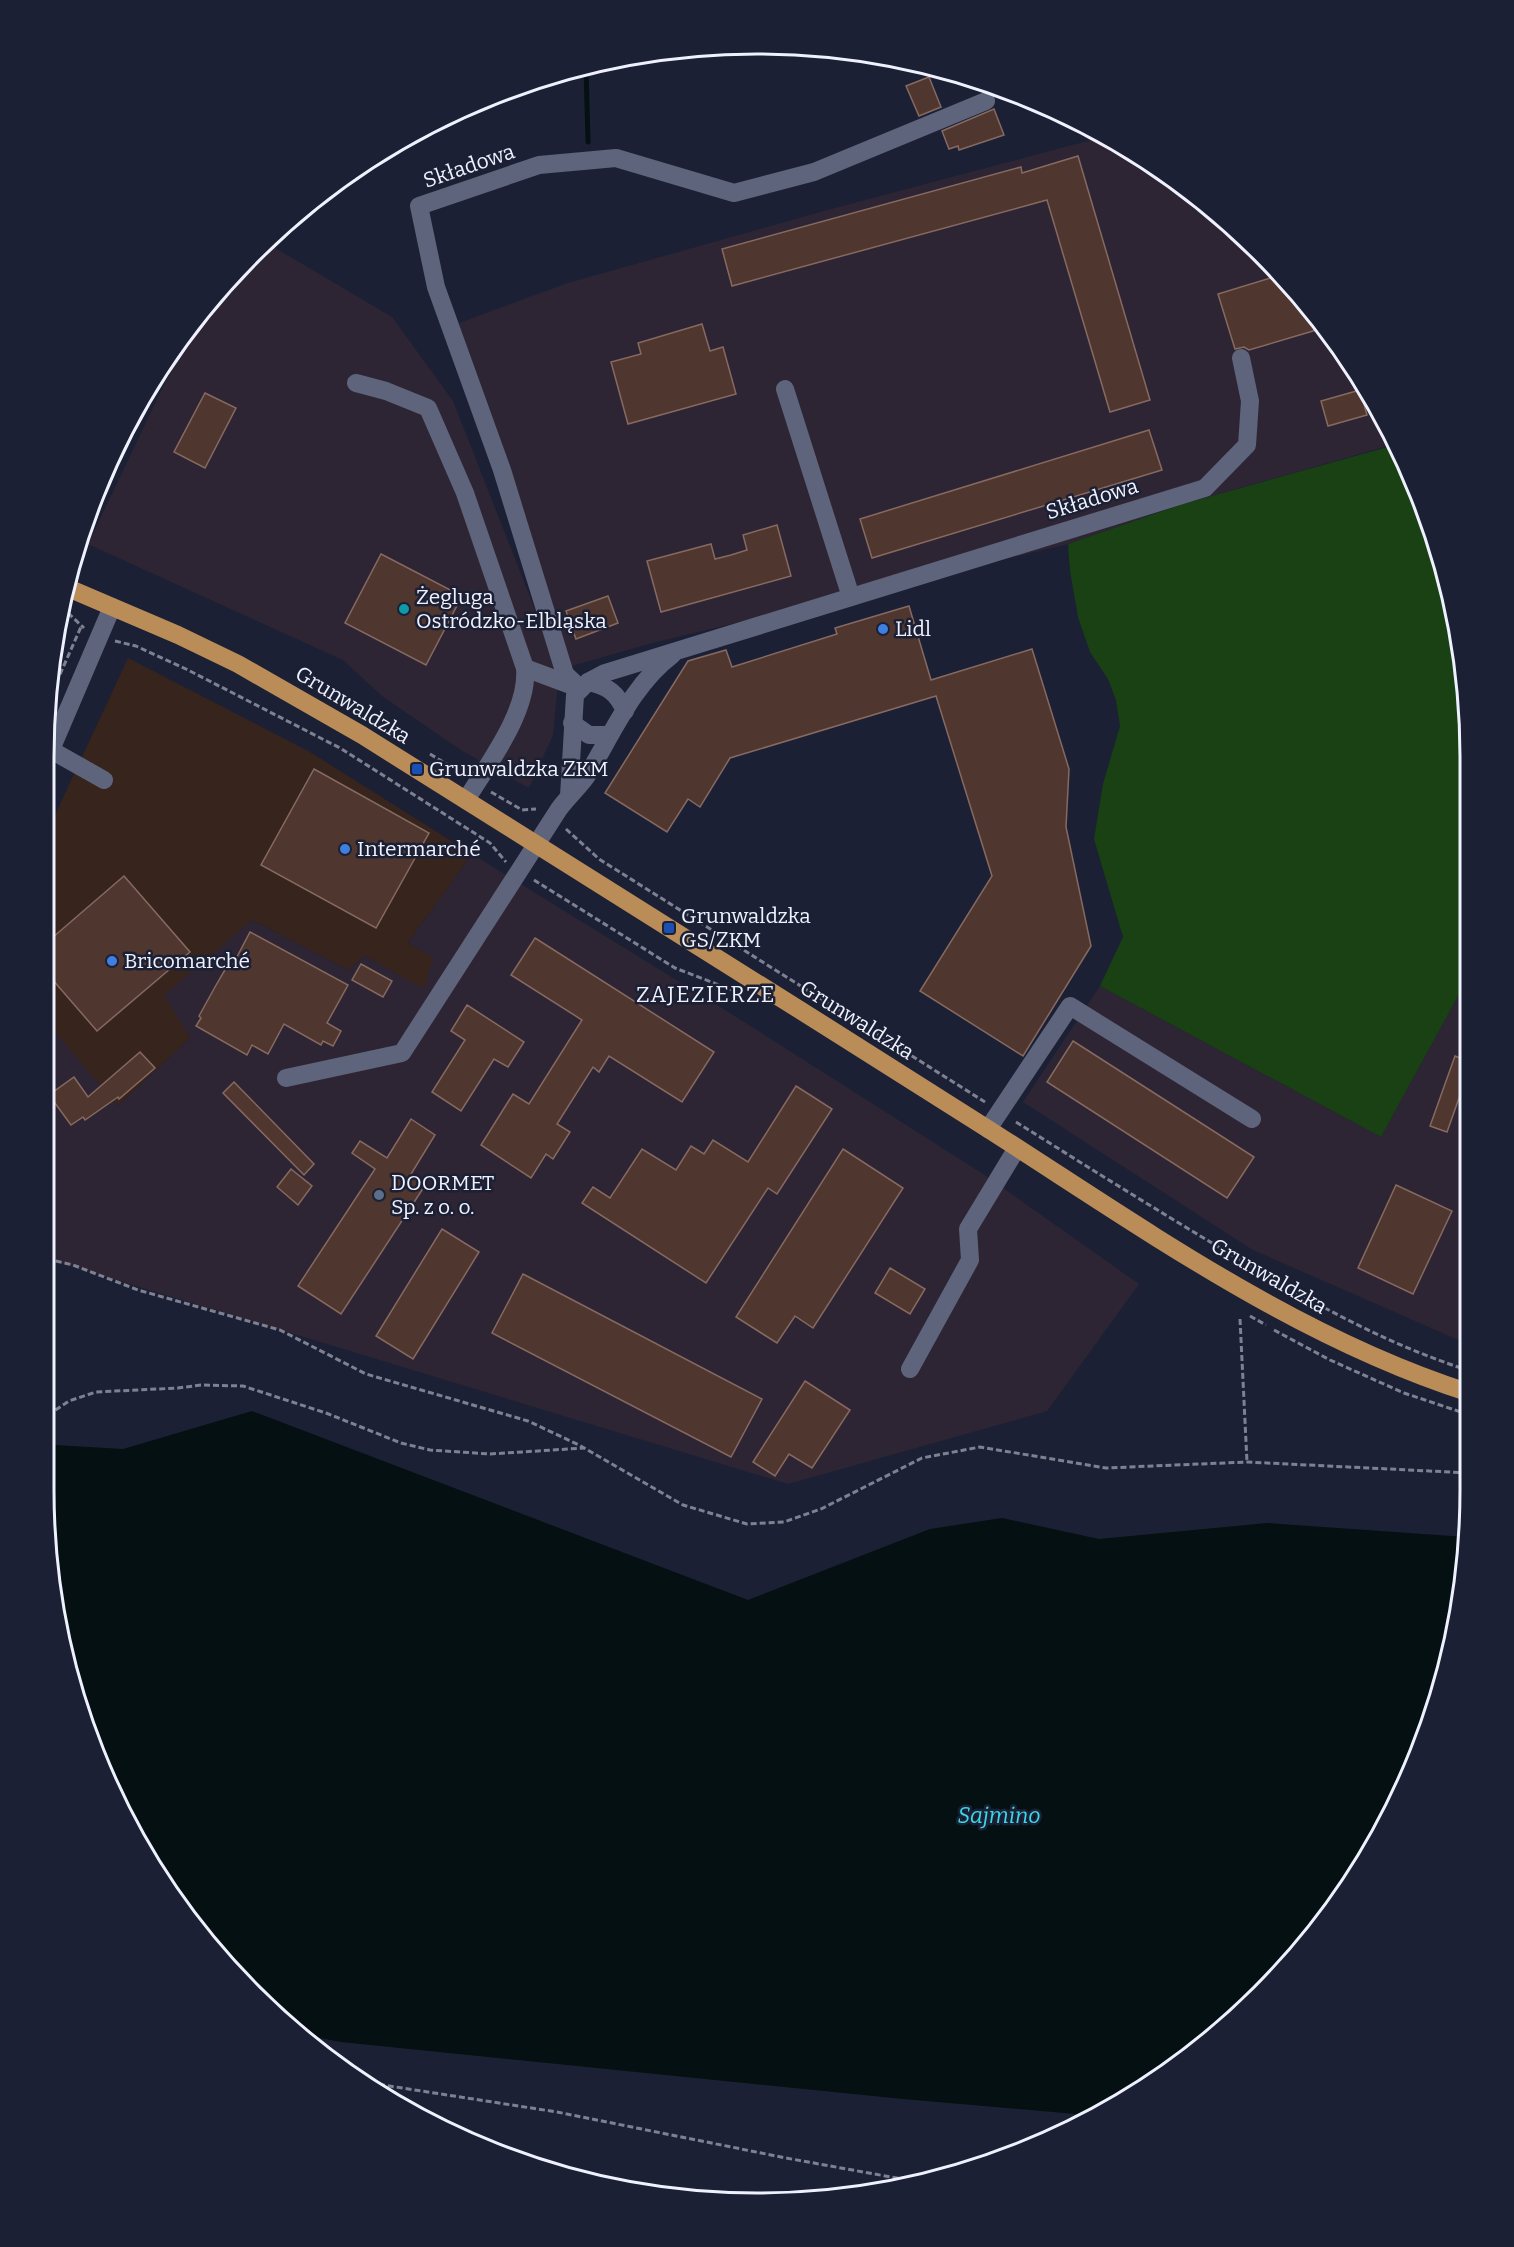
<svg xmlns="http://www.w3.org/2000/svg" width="1514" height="2247" font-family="Bitter,serif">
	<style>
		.commercial { fill: #36241d }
		.industrial { fill: #2e2534 }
		.green { fill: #194114 }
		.water { fill: #041012 }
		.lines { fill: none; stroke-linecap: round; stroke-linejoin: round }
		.stream { stroke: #041012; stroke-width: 5 }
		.building { fill: #4f362f; stroke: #866a61; stroke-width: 1.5 }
		.path { stroke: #7e8191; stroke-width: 3; stroke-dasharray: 6 3; stroke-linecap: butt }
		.minor { stroke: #5e647c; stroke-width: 18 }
		.major { stroke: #ba8d58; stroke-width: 18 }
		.culture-dot { fill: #0f9aa8; stroke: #1c2034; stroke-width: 2 }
		.shop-dot { fill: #3f7fe0; stroke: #1c2034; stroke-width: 2 }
		.transit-dot { fill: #1a4fb4; stroke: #1c2034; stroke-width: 2 }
		.service-dot { fill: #5c6f8a; stroke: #1c2034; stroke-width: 2 }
		.labels { text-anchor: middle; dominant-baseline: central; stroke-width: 5; stroke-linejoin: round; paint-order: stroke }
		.street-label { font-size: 21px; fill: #eff2fe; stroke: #1c2034 }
		.poi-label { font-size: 21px; fill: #eff2fe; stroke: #1c2034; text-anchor: start }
		.neighbourhood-label { font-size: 22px; letter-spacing: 1.5px; fill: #eff2fe; stroke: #1c2034 }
		.water-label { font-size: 22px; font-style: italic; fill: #38d9eb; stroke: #1c2034 }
		.rim { fill: none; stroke: #eff2fe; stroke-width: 3 }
	</style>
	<rect width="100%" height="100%" fill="#1c2034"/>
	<!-- commercial -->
	<path class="commercial" d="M128 658 310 752 472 854 408 943 434 958 425 990 365 956 348 970 252 920 190 1038 118 1106 53 1031 46 1037 44 829 55 815Z"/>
	<!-- industrial -->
	<g class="industrial">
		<path d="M1103 137 1153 164 1261 252 1350 360 1395 444 1183 504 1068 544 652 643 568 667 459 323 568 283 824 211Z"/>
		<path d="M265 242 392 317 453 401 559 671 553 735 529 788 461 750 382 696 343 660 88 544 164 385 204 308 252 253Z"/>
		<path d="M178 344 179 345 134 424 100 493 117 441Z"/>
		<path d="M472 854 725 1010 983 1174 1139 1284 1047 1411 788 1484 47 1259 46 1037 53 1030 118 1106 190 1038 164 995 252 920 348 970 365 956 424 989 433 958 408 943Z"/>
		<path d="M1470 974V1345L1253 1250 1023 1102 1100 986 1381 1137Z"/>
	</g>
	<!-- green -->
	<path class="green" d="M1395 445 1416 484 1457 617 1470 757V974L1381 1137 1100 986 1123 937 1094 839 1103 784 1120 726 1116 700 1108 679 1090 652 1078 617 1070 571 1068 544 1183 504Z"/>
	<!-- water -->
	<path class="water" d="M252 1411 748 1600 930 1529 1002 1518 1099 1539 1267 1523 1466 1537 1457 1629 1397 1806 1350 1887 1262 1994 1113 2108 1098 2116 903 2099 341 2042 299 2034 221 1961 164 1887 81 1719 50 1583 49 1446 55 1445 123 1449Z"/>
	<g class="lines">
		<!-- stream -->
		<path class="stream" d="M586 67 588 142"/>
	</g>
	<!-- building -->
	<g class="building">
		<path d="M929 77 941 107 919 116 906 86Z"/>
		<path d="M994 109 1004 135 959 150 958 146 949 149 942 131Z"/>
		<path d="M1078 156 1150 400 1110 412 1047 200 732 286 722 249 1021 167 1022 173Z"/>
		<path d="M1280 275 1323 328 1249 350 1244 347 1235 349 1218 294Z"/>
		<path d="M702 324 710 351 723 347 736 394 628 424 611 362 641 354 638 343Z"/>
		<path d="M1360 390 1367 415 1328 426 1321 401Z"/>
		<path d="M205 393 236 408 205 468 174 452Z"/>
		<path d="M1149 430 1162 470 872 558 860 519Z"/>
		<path d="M777 525 791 576 661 612 647 561 711 544 715 559 731 555 747 550 743 535Z"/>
		<path d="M381 554 462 596 426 665 345 623Z"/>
		<path d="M608 596 618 623 576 639 566 611Z"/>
		<path d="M909 606 931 680 1032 649 1069 769 1066 827 1091 946 1023 1056 920 991 992 876 936 696 730 758 700 807 688 799 667 832 605 793 688 661 726 650 732 667 837 634 835 628Z"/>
		<path d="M314 769 429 833 376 928 261 865Z"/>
		<path d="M124 876 190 952 97 1031 45 971V944Z"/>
		<path d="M250 932 348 985 327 1023 341 1031 333 1046 323 1041 321 1045 284 1024 268 1054 252 1045 247 1055 196 1026 201 1018 199 1016 215 987 226 968 230 970Z"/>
		<path d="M535 938 714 1052 682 1102 609 1056 599 1072 593 1067 557 1124 570 1132 553 1159 546 1154 531 1178 481 1145 513 1094 529 1104 582 1020 511 975Z"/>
		<path d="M361 964 392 981 383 997 352 980Z"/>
		<path d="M467 1005 524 1042 508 1067 494 1059 461 1111 432 1092 465 1040 451 1031Z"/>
		<path d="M1073 1041 1254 1157 1227 1198 1047 1082Z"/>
		<path d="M140 1052 155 1068 119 1099 118 1097 85 1120 83 1117 71 1125 49 1095 74 1077 88 1097Z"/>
		<path d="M1455 1056 1470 1062V1067L1447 1132 1430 1126Z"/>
		<path d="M234 1082 314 1164 304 1175 223 1093Z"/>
		<path d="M796 1086 832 1109 777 1194 768 1188 706 1283 582 1203 593 1187 610 1198 642 1149 676 1170 691 1146 704 1154 713 1140 748 1162Z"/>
		<path d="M411 1119 435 1135 411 1174 426 1184 341 1314 298 1286 375 1169 352 1153 360 1141 387 1158Z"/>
		<path d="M843 1149 903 1188 813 1328 795 1316 777 1343 736 1317Z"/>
		<path d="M291 1169 312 1186 298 1205 277 1187Z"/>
		<path d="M1396 1185 1452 1211 1413 1294 1358 1268Z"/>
		<path d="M442 1229 479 1252 413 1359 376 1336Z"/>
		<path d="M890 1268 925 1289 910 1314 875 1293Z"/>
		<path d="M523 1274 762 1399 731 1457 492 1333Z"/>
		<path d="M805 1381 850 1410 812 1468 789 1454 775 1476 753 1462Z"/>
	</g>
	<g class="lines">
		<!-- path -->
		<g class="path">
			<path d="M60 609 68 613 84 628"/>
			<path d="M115 641 136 646 186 669 340 748 490 843 506 862"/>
			<path d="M49 699 81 627"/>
			<path d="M430 754 463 774"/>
			<path d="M491 792 522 810 536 809"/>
			<path d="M566 829 599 859 985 1102"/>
			<path d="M534 880 675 968 732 990"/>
			<path d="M1016 1122C1083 1164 1150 1206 1217 1246 1301 1296 1377 1341 1470 1371"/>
			<path d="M47 1259 73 1265 138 1290 280 1330 366 1374 528 1421 579 1445 683 1505 747 1524 784 1522 821 1509 922 1458 980 1447 1106 1468 1247 1462 1470 1473"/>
			<path d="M1250 1316 1266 1325"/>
			<path d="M1240 1319 1247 1462"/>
			<path d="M1274 1330 1330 1360 1404 1393 1470 1415"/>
			<path d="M48 1415 69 1401 96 1392 178 1388 201 1385 243 1386 326 1413 401 1443 430 1450 490 1454 584 1448"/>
			<path d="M370 2083 557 2112 786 2158 913 2181 928 2180"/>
		</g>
		<!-- minor -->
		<g class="minor">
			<path d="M356 383 386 391 428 408 465 493 525 668C529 711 488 764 466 800"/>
			<path d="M785 389 851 597"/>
			<path d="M525 668 576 687"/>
			<path d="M588 682C608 686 617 693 625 711"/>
			<path d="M580 688 565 674 502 470 436 287 419 206 539 165 616 158 734 193 814 172 986 101"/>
			<path d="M572 723 589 735H610"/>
			<path d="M51 750 104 780"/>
			<path d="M44 766 112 607"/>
			<path d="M569 796 575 695 588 682 605 673 1205 488 1247 445 1250 401 1241 358"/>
			<path d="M286 1078 402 1053 559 809C567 798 578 788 586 777 612 735 632 685 672 655"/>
			<path d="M988 1129 1070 1006 1252 1119"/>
			<path d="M910 1369 970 1260 968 1229 1017 1148"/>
		</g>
		<!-- major -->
		<path class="major" d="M68 588 178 635 238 664 362 735C572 866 780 997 988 1129 1143 1228 1295 1337 1470 1393"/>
	</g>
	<!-- markers -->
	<circle class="culture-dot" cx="404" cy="609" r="6"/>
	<g class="shop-dot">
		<circle cx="883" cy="629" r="6"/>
		<circle cx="345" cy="849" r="6"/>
		<circle cx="112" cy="961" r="6"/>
	</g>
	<g class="transit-dot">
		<rect x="411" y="763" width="12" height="12" rx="3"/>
		<rect x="663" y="922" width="12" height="12" rx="3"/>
	</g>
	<circle class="service-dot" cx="379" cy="1195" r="6"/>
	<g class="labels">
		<!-- street labels -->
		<g class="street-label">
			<text transform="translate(469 166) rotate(-19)">Składowa</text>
			<text transform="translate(1092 499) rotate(-17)">Składowa</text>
			<text transform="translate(353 705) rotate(31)">Grunwaldzka</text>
			<text transform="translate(857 1020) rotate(32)">Grunwaldzka</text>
			<text transform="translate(1269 1276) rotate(30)">Grunwaldzka</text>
		</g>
		<!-- poi labels -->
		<g class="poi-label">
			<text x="416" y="597">Żegluga<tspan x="416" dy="24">Ostródzko-Elbląska</tspan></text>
			<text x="895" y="629">Lidl</text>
			<text x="429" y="769">Grunwaldzka ZKM</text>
			<text x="357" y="849">Intermarché</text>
			<text x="681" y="916">Grunwaldzka<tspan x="681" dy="24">GS/ZKM</tspan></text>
			<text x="124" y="961">Bricomarché</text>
			<text x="391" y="1183">DOORMET<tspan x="391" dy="24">Sp. z o. o.</tspan></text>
		</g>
		<!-- neighbourhood labels -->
		<g class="neighbourhood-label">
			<text x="706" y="994">ZAJEZIERZE</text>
		</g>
		<!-- water labels -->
		<g class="water-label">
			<text x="999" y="1815">Sajmino</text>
		</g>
	</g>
	<!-- crop -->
	<path d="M0 0H1514V2247H0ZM757 54H757A703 703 0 0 1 1460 757V1490A703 703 0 0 1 757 2193H757A703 703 0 0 1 54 1490V757A703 703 0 0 1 757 54Z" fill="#1c2034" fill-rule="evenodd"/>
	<path class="rim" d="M757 54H757A703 703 0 0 1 1460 757V1490A703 703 0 0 1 757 2193H757A703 703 0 0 1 54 1490V757A703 703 0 0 1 757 54Z"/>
</svg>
